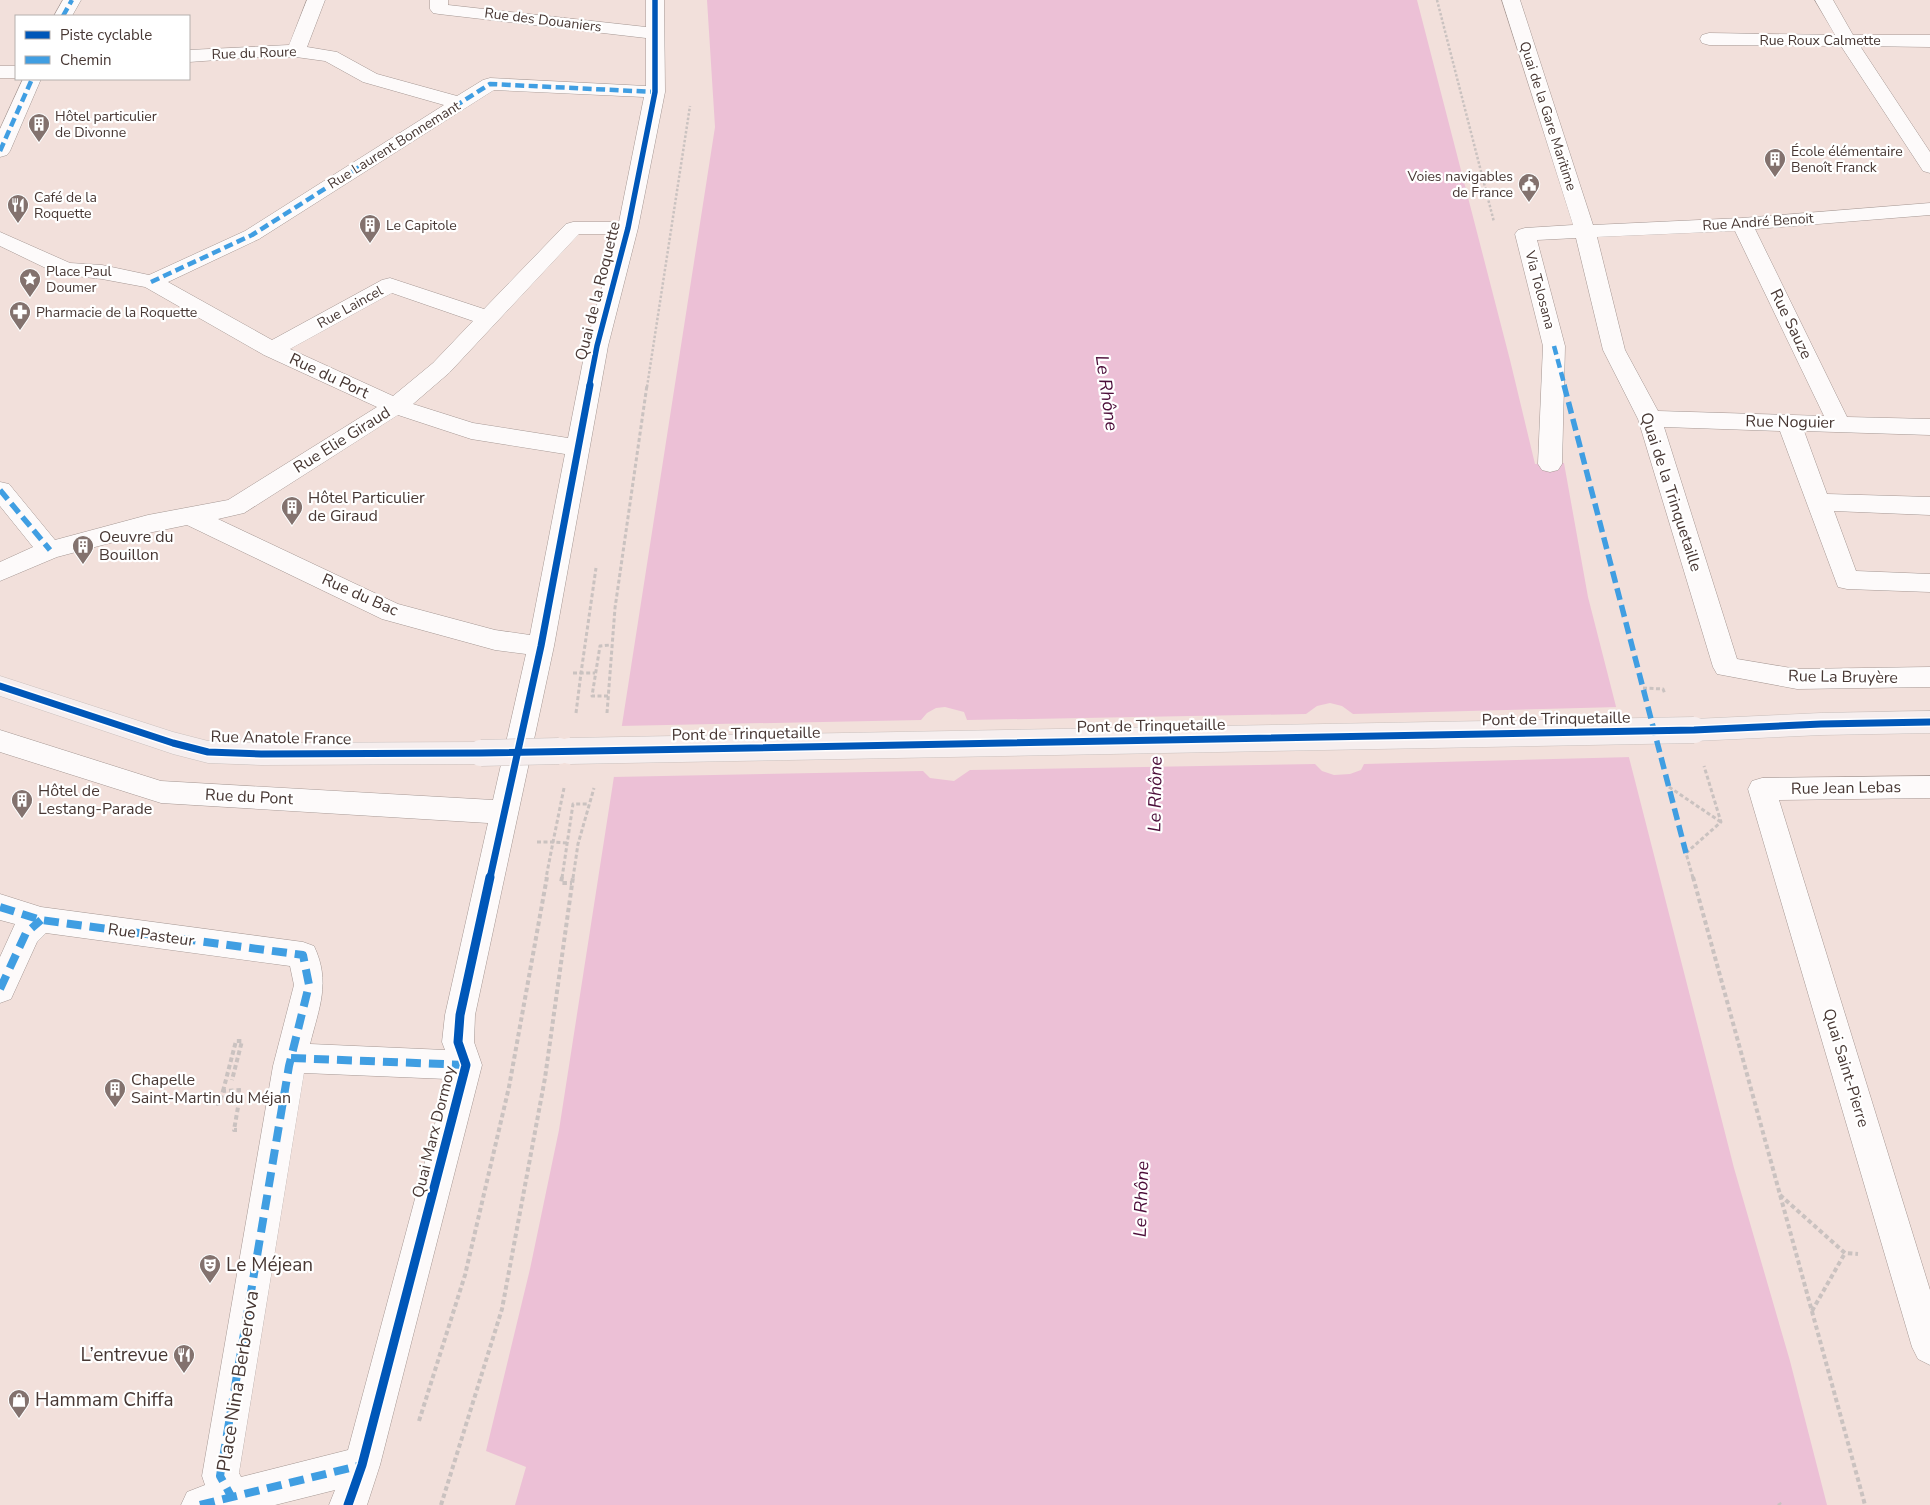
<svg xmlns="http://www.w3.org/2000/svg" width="1930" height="1505" font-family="'Nunito Sans',sans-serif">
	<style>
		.water { fill: #ecc0d6 }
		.pier { fill: #f2e0db }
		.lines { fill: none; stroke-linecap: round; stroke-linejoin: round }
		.minor-casing { stroke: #a59793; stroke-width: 1 }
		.major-casing { stroke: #cbc1be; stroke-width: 1 }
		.path-far2 { stroke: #cac2c0; stroke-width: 2.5; stroke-dasharray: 2.5 2; stroke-linecap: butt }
		.path-far1 { stroke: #cac2c0; stroke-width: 3; stroke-dasharray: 4 2.5; stroke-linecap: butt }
		.path { stroke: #cac2c0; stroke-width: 4; stroke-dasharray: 4.5 3; stroke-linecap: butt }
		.minor { fill: #fdfafa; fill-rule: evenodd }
		.major { fill: #f6eeee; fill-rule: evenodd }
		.major-bridge-casing { stroke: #cbc1be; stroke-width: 27; stroke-linecap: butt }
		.major-bridge { stroke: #f6eeee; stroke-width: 26 }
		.quiet-far2 { stroke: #409ee2; stroke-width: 4.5; stroke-dasharray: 9 4.5; stroke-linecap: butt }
		.quiet-far1 { stroke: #409ee2; stroke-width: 5.5; stroke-dasharray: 12 5.5; stroke-linecap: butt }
		.quiet { stroke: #409ee2; stroke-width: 8; stroke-dasharray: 15 8; stroke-linecap: butt }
		.cycleway-far2-casing { stroke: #fff; stroke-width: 8 }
		.cycleway-far1-casing { stroke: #fff; stroke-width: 10 }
		.cycleway-casing { stroke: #fff; stroke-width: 12 }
		.cycleway-far2 { stroke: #0057b8; stroke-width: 5.5 }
		.cycleway-far1 { stroke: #0057b8; stroke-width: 7 }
		.cycleway { stroke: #0057b8; stroke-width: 9 }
		.labels { text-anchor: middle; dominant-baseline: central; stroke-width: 4.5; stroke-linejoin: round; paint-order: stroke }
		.far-street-label { font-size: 14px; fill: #473733; stroke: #fff }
		.far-poi-label { font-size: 14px; fill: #473733; stroke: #fff; text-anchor: start }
		.street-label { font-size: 16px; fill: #473733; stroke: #fff }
		.poi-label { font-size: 16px; fill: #473733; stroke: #fff; text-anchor: start }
		.water-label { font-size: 18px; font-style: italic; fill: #4c0d39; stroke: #fff }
		.near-poi-label { font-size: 19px; fill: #473733; stroke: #fff; text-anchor: start }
		.near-street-label { font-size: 19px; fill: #473733; stroke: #fff }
	</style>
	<rect width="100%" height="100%" fill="#f2e0db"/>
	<!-- water -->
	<path class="water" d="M707 0H1417L1510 360 1535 464 1564 463 1588 597 1734 1168 1790 1361 1827 1505H515L526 1467 486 1451 530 1269 559 1130 715 127Z"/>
	<!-- pier -->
	<path class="pier" d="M1330 703 1342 706 1353 714 1619 707 1632 757 1364 764 1361 770 1350 774 1334 775 1322 771 1315 764 970 770 954 781 930 778 923 771 612 777 619 726 921 720 927 713 936 708 945 707 964 712 967 720 1306 714 1317 706Z"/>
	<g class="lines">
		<!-- minor casing -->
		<g class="minor-casing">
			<g id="minor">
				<path d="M63 0H81L72 16H54Z"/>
				<path d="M307 0H325L307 47 337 52 377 74 457 96 483 80 490 78 646 86V38L439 14 433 13 430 9V0H448V5L646 27V0H664L665 92 638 228 608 346 554 646 475 1015 474 1042 482 1065 380 1465 367 1505H329L335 1490 275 1505H181L187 1492 205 1485 202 1476 273 1066 294 985 290 966 46 933 37 942 11 999 0 1003V957L15 924 0 920V894L41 907 303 942 314 946C331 982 319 1008 310 1044L445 1050 442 1042 445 1015 488 823 161 803 0 752V730L161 781 493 800 526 654 495 650 382 619 187 525 148 533 57 557 0 581V562L33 547 0 506V482L9 484 55 540 148 515 228 500 377 407 264 355 145 287 102 279 58 274 0 246V232L70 263 102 265 149 275 245 231 444 105 363 82 325 61 296 57H261L189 62V50L289 45ZM494 90 644 97 619 222H573L566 224 484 309 390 278 382 280 272 340 168 282 259 239ZM579 234H616L586 346 568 438 473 423 413 404 449 373ZM392 293 473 321 433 363 393 396 290 349ZM398 415 471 439 565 454 530 635 495 630 398 604 218 519 244 513ZM304 1073 447 1079 348 1450 241 1477 239 1473Z"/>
				<path d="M1502 0H1520L1593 225 1742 218 1930 203V215L1755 229 1847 417 1930 419V435L1804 431 1827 494 1930 497V515L1834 511 1856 571 1930 574V592L1847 589 1838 587 1780 431 1664 427 1737 659 1797 669 1930 667V687L1797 689 1717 674 1713 667 1638 419 1603 350 1576 238 1537 240 1565 346 1562 464 1558 470 1550 472 1542 470 1538 464 1543 346 1515 234 1518 230 1525 228 1573 225ZM1735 231 1824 416 1658 411 1625 350 1597 237Z"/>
				<path d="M1815 0H1833L1853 35H1930V47L1860 46 1930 152V173L1923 171 1841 46 1709 45 1702 43 1700 39 1702 35 1709 33 1835 35Z"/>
				<rect x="0" y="66" width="16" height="12"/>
				<path d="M23 79H41L10 151 7 155 0 157V129Z"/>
				<path d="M1930 776V798L1779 800 1930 1290V1365L1918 1359 1912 1347 1748 789 1752 781 1762 778Z"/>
			</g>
		</g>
		<!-- major casing -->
		<g class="major-casing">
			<g id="major">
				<path d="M0 676 173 732 208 741 261 743 481 742 491 745 495 753 491 761 481 764 261 765 208 763 173 754 0 696Z"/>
				<path d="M1930 711V733L1821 735 1694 741 1684 738 1680 730 1684 722 1694 719 1821 713Z"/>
			</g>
		</g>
		<!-- path-far2 -->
		<g class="path-far2">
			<path d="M1437 0 1494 222"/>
			<path d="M647 387 690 106"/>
		</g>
		<!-- path-far1 -->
		<g class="path-far1">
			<path d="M573 673H581L596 568"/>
			<path d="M1643 688 1663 689 1665 694"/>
			<path d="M608 696H592L600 646 610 645"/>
			<path d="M576 713 581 673H595"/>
			<path d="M607 713 615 608 647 385"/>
			<path d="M1669 787 1721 822"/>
			<path d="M564 788 553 842 568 843"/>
			<path d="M537 842H553L546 878"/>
			<path d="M562 878 573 804H589"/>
			<path d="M573 878 578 844 594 788"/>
			<path d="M1693 878 1686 853 1721 822 1704 766"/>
		</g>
		<!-- path -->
		<g class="path">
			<path d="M562 877 561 883H572"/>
			<path d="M1693 877 1865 1505"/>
			<path d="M223 1091 236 1041H242L232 1080"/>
			<path d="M216 1104 220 1103 223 1091 241 1090 234 1130H237"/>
			<path d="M1780 1195 1845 1253 1858 1254"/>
			<path d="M1812 1311 1845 1253"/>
			<path d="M419 1421 465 1275 509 1087 547 877"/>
			<path d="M1779 1503 1780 1505"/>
			<path d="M441 1505 502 1309 545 1078 573 877"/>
		</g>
		<!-- minor -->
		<use href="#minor" class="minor"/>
		<!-- major -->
		<use href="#major" class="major"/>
		<!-- major-bridge casing -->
		<g class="major-bridge-casing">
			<g id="major-bridge">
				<path d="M570 751 1694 730"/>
				<path d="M481 753 559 751"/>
			</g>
		</g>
		<!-- major-bridge -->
		<use href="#major-bridge" class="major-bridge"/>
		<!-- quiet-far2 -->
		<g class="quiet-far2">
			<path d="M63 16 72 0"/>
			<path d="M0 151 32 79"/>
			<path d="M151 282 252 235 490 84 655 92"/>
			<path d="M1554 346 1565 387"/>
		</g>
		<!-- quiet-far1 -->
		<g class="quiet-far1">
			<path d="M1564 385 1686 853"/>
			<path d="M0 490 50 550"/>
		</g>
		<!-- quiet -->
		<g class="quiet">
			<path d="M0 907 41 920 303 955 309 985 289 1066 220 1476 231 1496"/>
			<path d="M0 989 26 933 41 920"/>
			<path d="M291 1058 466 1065"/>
			<path d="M200 1505 362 1465"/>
		</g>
		<!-- cycleway-far2 casing -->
		<g class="cycleway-far2-casing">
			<path id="cycleway-far2" d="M589 387 597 346 628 228 655 92V0"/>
		</g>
		<!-- cycleway-far1 casing -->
		<g class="cycleway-far1-casing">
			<g id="cycleway-far1">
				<path d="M0 686 173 743 208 752 261 754 481 753 1694 730 1821 724 1930 722"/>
				<path d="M490 878 541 646 590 385"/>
			</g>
		</g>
		<!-- cycleway casing -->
		<g class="cycleway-casing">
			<path id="cycleway" d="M348 1505 362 1465 466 1065 458 1042 460 1015 490 877"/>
		</g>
		<!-- cycleway-far2 -->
		<use href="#cycleway-far2" class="cycleway-far2"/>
		<!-- cycleway-far1 -->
		<use href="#cycleway-far1" class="cycleway-far1"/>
		<!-- cycleway -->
		<use href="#cycleway" class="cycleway"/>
	</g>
	<!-- icons -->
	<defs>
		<g id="building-pin" transform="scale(1.125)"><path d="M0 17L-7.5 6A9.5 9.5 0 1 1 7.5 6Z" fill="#83726e" stroke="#fff"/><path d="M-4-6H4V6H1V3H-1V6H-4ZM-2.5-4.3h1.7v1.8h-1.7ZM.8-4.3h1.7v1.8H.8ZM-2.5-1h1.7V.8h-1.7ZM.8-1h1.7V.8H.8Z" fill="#fff"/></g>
		<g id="civic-pin" transform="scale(1.125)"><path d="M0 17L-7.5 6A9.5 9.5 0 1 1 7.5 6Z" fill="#83726e" stroke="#fff"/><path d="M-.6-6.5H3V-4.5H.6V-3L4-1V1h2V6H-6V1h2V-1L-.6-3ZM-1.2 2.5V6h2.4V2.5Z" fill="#fff"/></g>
		<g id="restaurant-pin" transform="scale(1.125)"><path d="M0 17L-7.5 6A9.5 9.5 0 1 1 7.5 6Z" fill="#83726e" stroke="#fff"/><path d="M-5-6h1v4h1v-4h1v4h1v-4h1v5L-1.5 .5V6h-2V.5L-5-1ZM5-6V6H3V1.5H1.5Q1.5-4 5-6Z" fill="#fff"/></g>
		<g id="sight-pin" transform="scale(1.125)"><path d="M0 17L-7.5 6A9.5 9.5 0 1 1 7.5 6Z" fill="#83726e" stroke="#fff"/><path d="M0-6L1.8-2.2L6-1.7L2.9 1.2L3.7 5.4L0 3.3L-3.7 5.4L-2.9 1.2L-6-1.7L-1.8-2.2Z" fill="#fff"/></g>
		<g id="pharmacy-pin" transform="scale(1.125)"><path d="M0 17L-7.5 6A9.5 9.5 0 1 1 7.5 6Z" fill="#83726e" stroke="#fff"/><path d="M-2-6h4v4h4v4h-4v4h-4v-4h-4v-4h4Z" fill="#fff"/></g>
		<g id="theatre-pin" transform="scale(1.125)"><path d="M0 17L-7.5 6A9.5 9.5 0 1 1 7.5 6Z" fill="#83726e" stroke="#fff"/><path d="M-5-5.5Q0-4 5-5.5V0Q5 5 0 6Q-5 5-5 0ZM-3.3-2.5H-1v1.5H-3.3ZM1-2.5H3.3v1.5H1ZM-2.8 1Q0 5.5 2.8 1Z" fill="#fff"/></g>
		<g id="shop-pin" transform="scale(1.125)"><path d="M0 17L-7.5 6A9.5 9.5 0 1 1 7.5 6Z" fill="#83726e" stroke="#fff"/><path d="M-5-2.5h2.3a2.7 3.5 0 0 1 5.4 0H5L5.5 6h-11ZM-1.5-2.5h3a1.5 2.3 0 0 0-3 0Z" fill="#fff"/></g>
	</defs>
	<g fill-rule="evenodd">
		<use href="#building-pin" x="39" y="124"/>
		<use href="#building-pin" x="1775" y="159"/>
		<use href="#civic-pin" x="1529" y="184"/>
		<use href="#restaurant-pin" x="18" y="205"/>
		<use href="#building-pin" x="370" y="225"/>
		<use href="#sight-pin" x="30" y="279"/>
		<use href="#pharmacy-pin" x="20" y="312"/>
		<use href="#building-pin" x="292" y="507"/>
		<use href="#building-pin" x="83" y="546"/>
		<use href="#building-pin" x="22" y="800"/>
		<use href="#building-pin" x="115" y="1089"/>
		<use href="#theatre-pin" x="210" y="1265"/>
		<use href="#restaurant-pin" x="184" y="1355"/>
		<use href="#shop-pin" x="19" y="1400"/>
	</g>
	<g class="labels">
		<!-- far-street labels -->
		<g class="far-street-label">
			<text transform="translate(543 20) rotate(7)">Rue des Douaniers</text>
			<text x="1820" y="40">Rue Roux Calmette</text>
			<text transform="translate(254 53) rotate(-2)">Rue du Roure</text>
			<text transform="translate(1548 116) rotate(72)">Quai de la Gare Maritime</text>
			<text transform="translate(394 145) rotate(-32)">Rue Laurent Bonnemant</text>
			<text transform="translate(1758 222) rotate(-4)">Rue André Benoit</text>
			<text transform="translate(1540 290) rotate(75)">Via Tolosana</text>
			<text transform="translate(350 307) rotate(-29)">Rue Laincel</text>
		</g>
		<!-- far-poi labels -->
		<g class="far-poi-label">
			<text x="55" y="116">Hôtel particulier<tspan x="55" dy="16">de Divonne</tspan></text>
			<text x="1791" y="151">École élémentaire<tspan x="1791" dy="16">Benoît Franck</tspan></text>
			<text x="1513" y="176" text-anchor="end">Voies navigables<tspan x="1513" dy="16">de France</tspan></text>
			<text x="34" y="197">Café de la<tspan x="34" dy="16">Roquette</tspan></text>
			<text x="386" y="225">Le Capitole</text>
			<text x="46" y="271">Place Paul<tspan x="46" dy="16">Doumer</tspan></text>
			<text x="36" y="312">Pharmacie de la Roquette</text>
		</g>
		<!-- street labels -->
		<g class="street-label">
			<text transform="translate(598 291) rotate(-76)">Quai de la Roquette</text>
			<text transform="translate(1791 324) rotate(64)">Rue Sauze</text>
			<text transform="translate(329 376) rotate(25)">Rue du Port</text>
			<text transform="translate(1790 422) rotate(1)">Rue Noguier</text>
			<text transform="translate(342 440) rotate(-32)">Rue Elie Giraud</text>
			<text transform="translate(1671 492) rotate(72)">Quai de la Trinquetaille</text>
			<text transform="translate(360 595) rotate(24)">Rue du Bac</text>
			<text transform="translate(1843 677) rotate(1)">Rue La Bruyère</text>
			<text transform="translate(1556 719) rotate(-1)">Pont de Trinquetaille</text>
			<text transform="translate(1151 726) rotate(-1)">Pont de Trinquetaille</text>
			<text transform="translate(746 734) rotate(-1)">Pont de Trinquetaille</text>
			<text transform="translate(281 738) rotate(1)">Rue Anatole France</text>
			<text transform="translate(1846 788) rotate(-1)">Rue Jean Lebas</text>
			<text transform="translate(249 797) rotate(3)">Rue du Pont</text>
			<text transform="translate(151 935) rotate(8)">Rue Pasteur</text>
			<text transform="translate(1846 1068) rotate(73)">Quai Saint-Pierre</text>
			<text transform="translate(434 1132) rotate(-76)">Quai Marx Dormoy</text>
		</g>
		<!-- poi labels -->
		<g class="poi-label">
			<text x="308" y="498">Hôtel Particulier<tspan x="308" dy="18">de Giraud</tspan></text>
			<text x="99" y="537">Oeuvre du<tspan x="99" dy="18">Bouillon</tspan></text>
			<text x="38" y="791">Hôtel de<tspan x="38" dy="18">Lestang-Parade</tspan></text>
			<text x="131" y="1080">Chapelle<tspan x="131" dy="18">Saint-Martin du Méjan</tspan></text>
		</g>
		<!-- water labels -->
		<g class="water-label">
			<text transform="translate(1107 393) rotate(82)">Le Rhône</text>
			<text transform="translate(1155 794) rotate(-89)">Le Rhône</text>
			<text transform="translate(1141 1199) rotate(-88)">Le Rhône</text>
		</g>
		<!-- near-poi labels -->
		<g class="near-poi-label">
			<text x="226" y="1265">Le Méjean</text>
			<text x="168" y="1355" text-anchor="end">L’entrevue</text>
			<text x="35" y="1400">Hammam Chiffa</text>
		</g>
		<!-- near-street labels -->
		<g class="near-street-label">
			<text transform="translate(238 1381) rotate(-81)">Place Nina Berberova</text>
		</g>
	</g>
	<!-- legend -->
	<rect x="15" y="15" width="175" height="65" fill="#ffffff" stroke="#b5afad"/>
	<rect x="25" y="31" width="25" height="8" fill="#0057b8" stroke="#b5afad"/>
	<text x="60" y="40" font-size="15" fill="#473733">Piste cyclable</text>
	<rect x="25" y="56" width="25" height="8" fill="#409ee2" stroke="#b5afad"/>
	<text x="60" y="65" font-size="15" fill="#473733">Chemin</text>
</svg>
